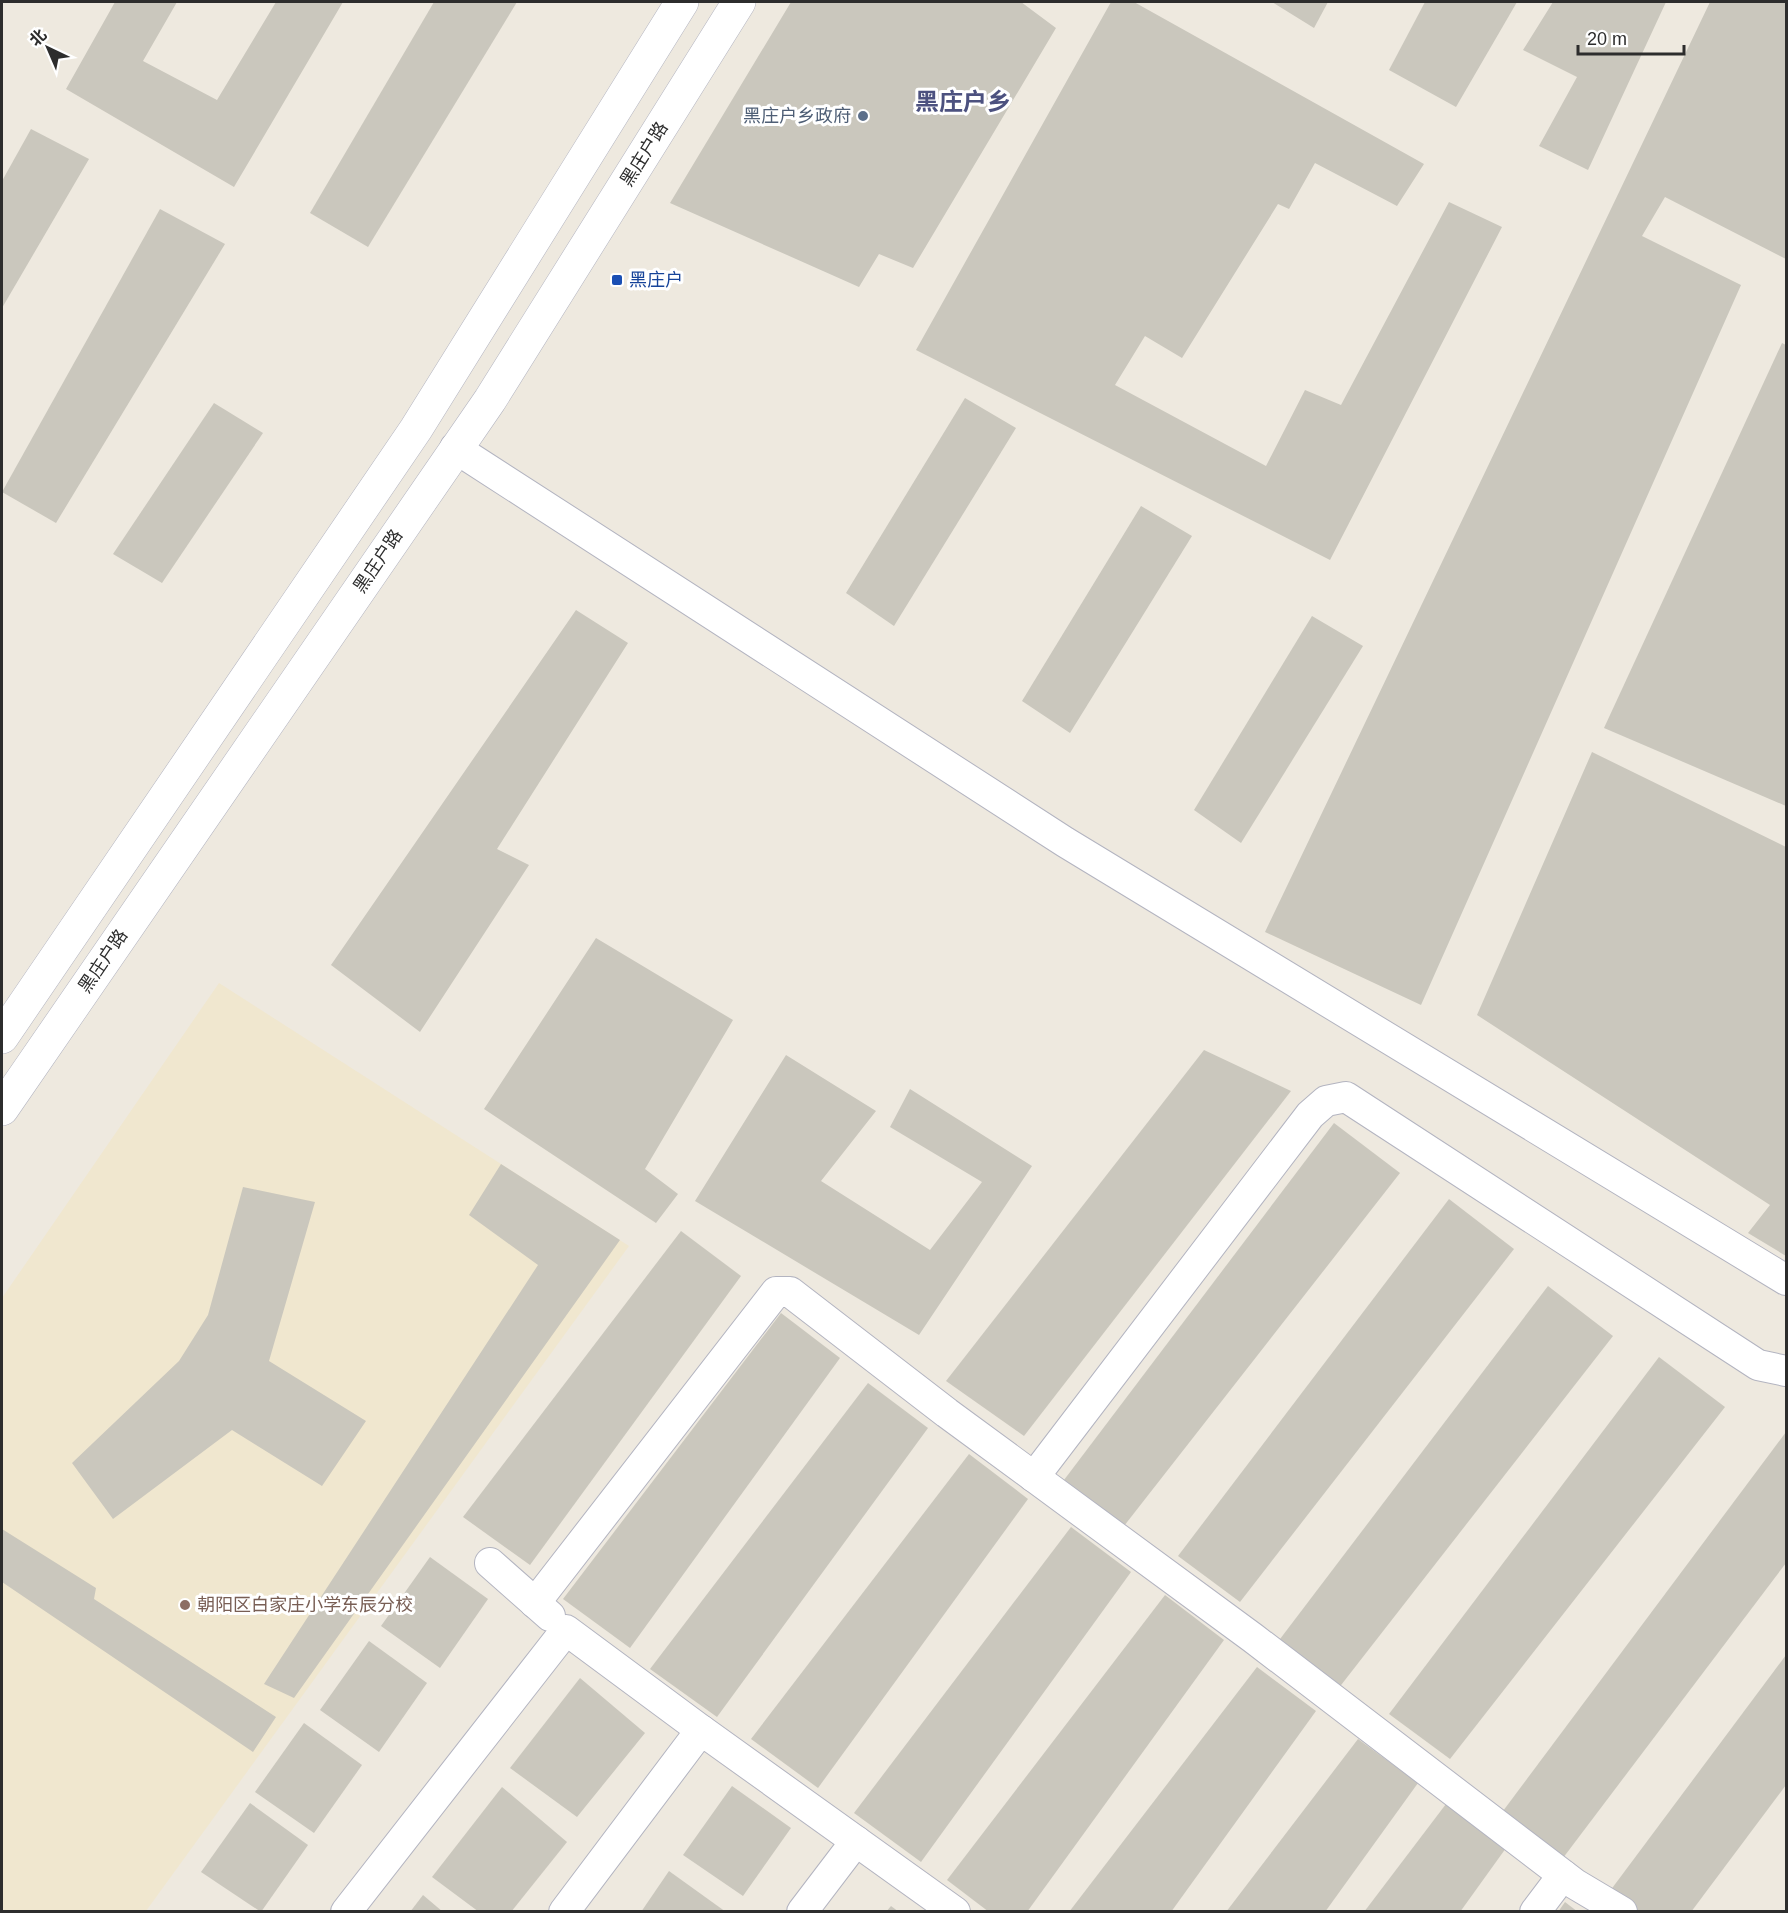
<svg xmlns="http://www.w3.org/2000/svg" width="1788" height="1913" font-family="Arial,'Noto Sans SC',sans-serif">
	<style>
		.education { fill: #f0e7cf }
		.building { fill: #cac7bd }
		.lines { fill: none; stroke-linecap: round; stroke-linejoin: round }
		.street-casing { stroke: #b3b4c0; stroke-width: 32 }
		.secondary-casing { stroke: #b3b4c0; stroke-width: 34 }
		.street { stroke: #fff; stroke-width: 30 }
		.secondary { stroke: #fff; stroke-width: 33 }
		.service-dot { fill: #5c6f8a; stroke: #fff; stroke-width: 2 }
		.transit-dot { fill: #1a4fb4; stroke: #fff; stroke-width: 2 }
		.education-dot { fill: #8d6e63; stroke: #fff; stroke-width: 2 }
		.labels { text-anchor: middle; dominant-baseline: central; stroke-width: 6; stroke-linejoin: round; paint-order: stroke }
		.service-label { font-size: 18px; fill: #4e5e75; stroke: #fff; text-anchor: end }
		.street-label { font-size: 18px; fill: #2d2d2d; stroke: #fff }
		.transit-label { font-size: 18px; fill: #164399; stroke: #fff; text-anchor: start }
		.education-label { font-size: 18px; fill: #785e54; stroke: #fff; text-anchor: start }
		.district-label { font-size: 24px; font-weight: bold; fill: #4c517f; stroke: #fff }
	</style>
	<rect width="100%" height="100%" fill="#eee9df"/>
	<!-- education -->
	<path class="education" d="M219 983 629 1246 146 1911 2 1912V1298Z"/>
	<!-- building -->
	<g class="building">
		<path d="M115 2H177L143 61 217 100 276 2H343L234 187 66 89Z"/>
		<path d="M434 2H517L368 247 310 213Z"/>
		<path d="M791 2H1021L1056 28 913 268 879 254 859 287 670 203Z"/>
		<path d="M1111 2H1134L1424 164 1397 206 1315 163 1289 209 1278 204 1182 358 1145 336 1115 385 1266 466 1305 390 1341 405 1449 202 1502 227 1330 560 916 350Z"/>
		<path d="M1272 2H1328L1314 28Z"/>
		<path d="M1425 2H1517L1456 107 1389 70Z"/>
		<path d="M1553 2H1666L1588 170 1539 146 1577 77 1523 50Z"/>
		<path d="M1710 2H1786V259L1665 197 1642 236 1741 285 1421 1005 1265 932Z"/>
		<path d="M31 129 89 159 2 308V181Z"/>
		<path d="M160 209 225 244 56 523 2 492Z"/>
		<path d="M1782 343 1786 345V806L1604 728Z"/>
		<path d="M965 398 1016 428 894 626 846 593Z"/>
		<path d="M214 403 263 433 162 583 113 554Z"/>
		<path d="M1141 506 1192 536 1070 733 1022 701Z"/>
		<path d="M576 610 628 643 497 849 529 865 420 1032 331 965Z"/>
		<path d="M1312 616 1363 646 1241 843 1194 810Z"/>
		<path d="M1592 752 1786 847V1256L1748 1233 1770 1205 1477 1015Z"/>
		<path d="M596 938 733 1020 645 1169 678 1194 656 1223 484 1109Z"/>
		<path d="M1204 1050 1291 1091 1024 1436 946 1381Z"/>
		<path d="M786 1055 876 1111 821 1181 930 1250 982 1182 890 1127 910 1089 1032 1166 919 1335 695 1201Z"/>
		<path d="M1334 1123 1400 1173 1124 1526 1064 1480Z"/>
		<path d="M501 1164 620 1240 294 1698 264 1684 538 1265 469 1215Z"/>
		<path d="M243 1187 315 1202 269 1361 366 1421 322 1486 232 1430 113 1519 72 1463 179 1361 208 1315Z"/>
		<path d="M1449 1199 1514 1249 1240 1602 1178 1556Z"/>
		<path d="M681 1231 741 1276 530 1565 463 1517Z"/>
		<path d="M1548 1286 1613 1336 1338 1689 1277 1643Z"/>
		<path d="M781 1313 840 1358 630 1648 563 1599Z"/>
		<path d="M1659 1357 1725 1407 1450 1759 1389 1714Z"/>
		<path d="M868 1383 928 1428 717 1717 650 1669Z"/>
		<path d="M1786 1432V1563L1563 1858 1503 1811Z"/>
		<path d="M969 1454 1028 1499 818 1788 751 1739Z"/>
		<path d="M1071 1527 1131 1572 921 1862 854 1813Z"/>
		<path d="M2 1529 96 1588 94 1599 276 1717 253 1752 2 1582Z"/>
		<path d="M430 1557 488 1599 440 1668 381 1626Z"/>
		<path d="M1165 1595 1224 1640 1027 1912H989L947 1880Z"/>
		<path d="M369 1641 427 1683 379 1752 320 1710Z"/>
		<path d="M1786 1655V1785L1691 1912H1635L1610 1891Z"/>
		<path d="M1257 1667 1316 1711 1171 1912H1069Z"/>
		<path d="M580 1678 645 1733 577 1817 510 1768Z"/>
		<path d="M304 1723 362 1765 314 1833 255 1792Z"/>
		<path d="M1358 1739 1418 1783 1325 1912H1226Z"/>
		<path d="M732 1786 791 1828 743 1896 683 1855Z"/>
		<path d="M502 1787 567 1842 511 1912H479L432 1877Z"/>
		<path d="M250 1803 308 1845 261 1912 201 1872Z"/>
		<path d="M1446 1804 1506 1848 1460 1912H1364Z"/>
		<path d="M669 1871 726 1912H641Z"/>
		<path d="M423 1895 443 1912H410Z"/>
		<path d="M1565 1902 1578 1912H1558Z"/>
		<path d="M891 1906 899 1912H886Z"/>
	</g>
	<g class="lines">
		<!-- street casing -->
		<g class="street-casing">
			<g id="street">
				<path d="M455 448 1065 842 1786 1280"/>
				<path d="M1034 1477 1310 1115 1326 1101 1346 1097 1758 1365 1786 1371"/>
				<path d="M490 1563 550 1616"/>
				<path d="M535 1603 776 1292H790L947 1413 1253 1638 1575 1884 1622 1912"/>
				<path d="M346 1912 566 1630 701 1730"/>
				<path d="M564 1912 701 1730 955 1912"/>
				<path d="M802 1912 856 1841"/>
				<path d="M1535 1912 1563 1875"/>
			</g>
		</g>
		<!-- secondary casing -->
		<g class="secondary-casing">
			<g id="secondary">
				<path d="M2 1037 416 429 682 2"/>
				<path d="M2 1109 490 400 739 2"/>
			</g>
		</g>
		<!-- street -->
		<use href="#street" class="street"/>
		<!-- secondary -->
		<use href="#secondary" class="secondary"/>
	</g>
	<!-- markers -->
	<circle class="service-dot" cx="863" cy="116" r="6"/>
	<rect class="transit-dot" x="611" y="274" width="12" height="12" rx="3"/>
	<circle class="education-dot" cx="185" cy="1605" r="6"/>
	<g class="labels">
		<!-- service labels -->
		<g class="service-label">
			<text x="851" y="116">黑庄户乡政府</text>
		</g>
		<!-- street labels -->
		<g class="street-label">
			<text transform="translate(644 154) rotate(-58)">黑庄户路</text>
			<text transform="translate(378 561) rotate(-56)">黑庄户路</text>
			<text transform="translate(103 961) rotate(-56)">黑庄户路</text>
		</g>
		<!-- transit labels -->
		<g class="transit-label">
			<text x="629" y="280">黑庄户</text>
		</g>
		<!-- education labels -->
		<g class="education-label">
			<text x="197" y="1605">朝阳区白家庄小学东辰分校</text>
		</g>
		<!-- district labels -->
		<g class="district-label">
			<text x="963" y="101">黑庄户乡</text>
		</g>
	</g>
	<!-- border -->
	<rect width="1788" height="1913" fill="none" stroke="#2d2d2d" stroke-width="6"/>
	<!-- north arrow -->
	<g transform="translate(48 48) rotate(316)" stroke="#ffffff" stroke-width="4.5" paint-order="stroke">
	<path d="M0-4.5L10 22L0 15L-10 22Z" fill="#2d2d2d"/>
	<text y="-9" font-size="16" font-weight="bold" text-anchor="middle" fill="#2d2d2d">北</text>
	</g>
	<!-- scale -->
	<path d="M1578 45v9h106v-9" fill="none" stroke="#2d2d2d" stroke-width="3"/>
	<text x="1587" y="45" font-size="18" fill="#2d2d2d" stroke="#ffffff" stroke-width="4.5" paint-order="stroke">20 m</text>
</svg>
